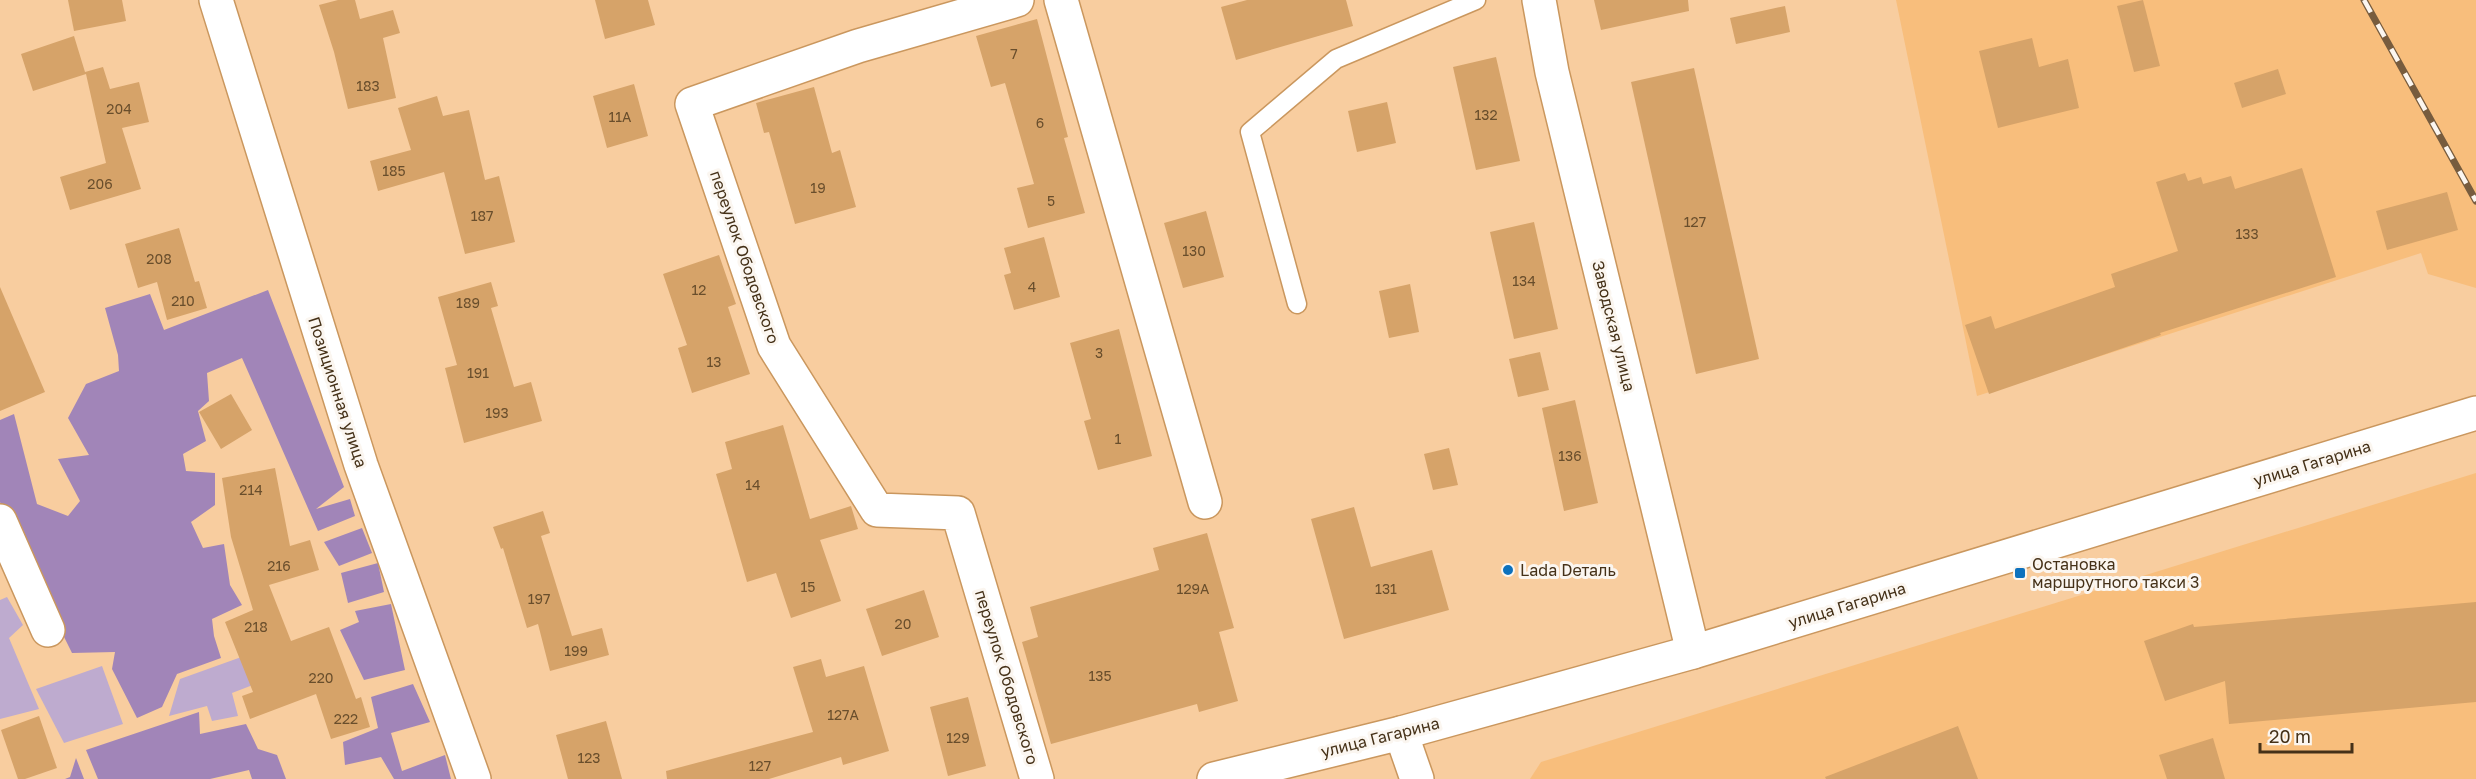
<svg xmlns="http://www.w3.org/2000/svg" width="2476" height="779" font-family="'Golos Text',sans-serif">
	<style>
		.built { fill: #f8be7c }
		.green { fill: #beabcf }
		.forest { fill: #a185b8 }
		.building { fill: #d6a369 }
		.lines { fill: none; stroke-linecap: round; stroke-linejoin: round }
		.lane-casing { stroke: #ca975e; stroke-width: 21 }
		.street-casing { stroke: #ca975e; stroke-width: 36 }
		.secondary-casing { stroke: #ca975e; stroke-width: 36 }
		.lane { stroke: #fff; stroke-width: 18 }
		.street { stroke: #fff; stroke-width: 33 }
		.secondary { stroke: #fff; stroke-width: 33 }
		.rail-casing { stroke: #775c3e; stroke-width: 7 }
		.rail { stroke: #fbf6f0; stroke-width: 4.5; stroke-dasharray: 14; stroke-linecap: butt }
		.poi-dot { fill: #0d71bd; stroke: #fbf6f0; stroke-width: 2 }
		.labels { text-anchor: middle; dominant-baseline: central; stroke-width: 6; stroke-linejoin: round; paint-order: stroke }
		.number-label { font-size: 14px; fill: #694e2c }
		.street-label { font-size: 16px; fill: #453118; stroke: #fbf6f0 }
		.poi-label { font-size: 16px; fill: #453118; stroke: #fbf6f0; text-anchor: start }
	</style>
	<rect width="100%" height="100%" fill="#f8cd9f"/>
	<!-- built -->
	<g class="built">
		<path d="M1896 0H2476V288L2428 274 2421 253 1977 396Z"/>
		<path d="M2476 473V779H1530L1541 762Z"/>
	</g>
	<!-- green -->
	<g class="green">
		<path d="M7 597 23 625 9 638 39 709 0 719V600Z"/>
		<path d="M289 640 297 668 232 693 238 716 212 721 207 706 169 716 180 679Z"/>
		<path d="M102 666 123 724 64 743 36 689Z"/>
	</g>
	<!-- forest -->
	<g class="forest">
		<path d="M268 290 344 487 316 509 350 499 355 516 318 531 242 358 207 373 209 401 198 411 206 441 183 454 186 471 215 473V505L191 522 203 548 224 544 230 585 242 605 212 619 214 636 221 658 177 674 162 707 137 718 112 669 115 652 72 653 12 532 0 502V420L14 414 37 504 68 516 80 501 58 459 89 455 68 418 86 384 119 371 118 355 105 308 150 294 164 330Z"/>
		<path d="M362 528 372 553 339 566 324 542Z"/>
		<path d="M378 563 384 592 348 603 341 573Z"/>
		<path d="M391 604 405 670 364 680 340 630 359 622 355 611Z"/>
		<path d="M413 684 430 722 391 733 402 771 445 755 451 779H394L381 757 345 765 343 742 378 728 371 697Z"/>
		<path d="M199 712 200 734 246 724 258 749 277 755 286 779H252L249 770 210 779H98L86 750Z"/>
		<path d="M76 758 84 779H65L70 777Z"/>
	</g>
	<!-- building -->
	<g class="building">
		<path d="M68 0H122L126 21 74 31Z"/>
		<path d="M338 0H355L360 19 393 10 400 33 383 38 396 98 348 109 334 52 319 5Z"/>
		<path d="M595 0H648L655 25 605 39Z"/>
		<path d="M1247 0H1346L1353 26 1236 60 1221 7Z"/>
		<path d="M1594 0H1688L1689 11 1601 30Z"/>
		<path d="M2143 0 2160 66 2134 72 2117 6Z"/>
		<path d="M1785 6 1790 32 1736 44 1730 18Z"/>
		<path d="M1037 19 1068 137 1064 138 1085 213 1028 228 1017 188 1034 184 1005 83 991 87 976 36Z"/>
		<path d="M74 36 85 72 103 67 110 89 139 82 149 122 122 128 141 189 70 210 60 177 106 163 86 74 33 91 21 54Z"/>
		<path d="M2032 38 2039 67 2068 59 2079 108 1998 128 1979 51Z"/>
		<path d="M1496 57 1520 161 1476 170 1453 67Z"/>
		<path d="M1694 68 1759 359 1696 374 1631 82Z"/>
		<path d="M2278 69 2286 94 2242 108 2234 83Z"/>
		<path d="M634 84 648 136 607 148 593 96Z"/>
		<path d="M814 87 832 153 840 150 856 207 795 224 769 132 764 133 756 103Z"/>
		<path d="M437 96 443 116 469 110 485 180 499 176 515 242 465 254 444 172 378 191 370 161 411 150 398 108Z"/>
		<path d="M1387 102 1396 143 1357 152 1348 111Z"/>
		<path d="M2302 168 2336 277 2160 333 2161 335 1989 394 1965 325 1991 316 1995 329 2115 287 2111 274 2178 251 2156 182 2185 173 2188 181 2201 177 2203 184 2231 176 2235 189Z"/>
		<path d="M2447 192 2458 230 2387 250 2376 211Z"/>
		<path d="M1206 211 1224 277 1183 288 1164 223Z"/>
		<path d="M1534 222 1558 329 1514 339 1490 232Z"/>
		<path d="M179 228 195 282 199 281 207 308 167 320 157 282 138 288 125 244Z"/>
		<path d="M1044 237 1060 297 1014 310 1004 275 1011 273 1004 248Z"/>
		<path d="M719 255 736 304 728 307 750 374 692 393 678 348 687 345 663 274Z"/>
		<path d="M491 282 498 306 491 308 514 387 531 382 542 421 464 443 445 368 457 365 438 297Z"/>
		<path d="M1410 284 1419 332 1389 338 1379 291Z"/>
		<path d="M0 287 45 392 0 411Z"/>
		<path d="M1119 329 1152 456 1098 470 1084 421 1091 419 1070 343Z"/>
		<path d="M1540 352 1549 390 1518 397 1509 359Z"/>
		<path d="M231 394 252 430 221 449 199 412Z"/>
		<path d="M1575 400 1598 503 1564 511 1542 408Z"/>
		<path d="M783 425 810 519 851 506 858 529 820 540 841 601 791 618 776 573 747 582 716 474 732 469 725 442Z"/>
		<path d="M1449 448 1458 485 1433 490 1424 454Z"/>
		<path d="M275 468 290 546 310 540 319 570 269 585 291 641 329 627 356 699 361 697 370 727 331 739 316 694 250 719 242 696 253 692 225 622 253 610 231 537 222 478Z"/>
		<path d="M1354 507 1371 567 1432 550 1449 610 1344 639 1311 519Z"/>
		<path d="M543 511 550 533 541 536 572 636 602 628 609 655 550 671 538 624 527 628 503 548 501 549 493 527Z"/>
		<path d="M1207 533 1234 628 1219 632 1238 701 1199 712 1197 704 1051 744 1022 642 1038 637 1030 607 1159 570 1153 548Z"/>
		<path d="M924 590 939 637 882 656 866 609Z"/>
		<path d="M2476 602V702L2229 724 2225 681 2165 701 2144 641 2193 624 2194 627Z"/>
		<path d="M821 659 826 677 864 666 889 751 843 765 841 757 769 779H667L666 771 813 732 793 667Z"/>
		<path d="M968 697 986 766 948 776 930 707Z"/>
		<path d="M39 716 57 768 25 779H18L1 730Z"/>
		<path d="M606 721 622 779H568L556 735Z"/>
		<path d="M1958 726 1978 779H1826L1825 777Z"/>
		<path d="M2213 738 2225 779H2167L2159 755Z"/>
	</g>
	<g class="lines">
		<!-- lane casing -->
		<g class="lane-casing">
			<path id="lane" d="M1297 304 1250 132 1336 59 1476 0"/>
		</g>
		<!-- street casing -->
		<g class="street-casing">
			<g id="street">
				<path d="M1017 0 858 46 692 104 774 346 877 510 958 513 1037 779"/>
				<path d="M1061 0 1205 502"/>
				<path d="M1539 0 1552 72 1693 652"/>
				<path d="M0 521 48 630"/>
			</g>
		</g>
		<!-- secondary casing -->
		<g class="secondary-casing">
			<g id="secondary">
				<path d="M216 0 361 465 474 779"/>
				<path d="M1401 733 1417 779"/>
				<path d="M1214 779 1401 733 1693 652 2476 413"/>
			</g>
		</g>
		<!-- lane -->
		<use href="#lane" class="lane"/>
		<!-- street -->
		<use href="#street" class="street"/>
		<!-- secondary -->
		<use href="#secondary" class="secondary"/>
		<!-- rail casing -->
		<g class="rail-casing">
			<path id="rail" d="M2364 0 2476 201"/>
		</g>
		<!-- rail -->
		<use href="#rail" class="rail"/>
	</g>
	<!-- markers -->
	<g class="poi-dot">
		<circle cx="1508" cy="570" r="6"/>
		<rect x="2014" y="567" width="12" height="12" rx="3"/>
	</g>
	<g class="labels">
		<!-- number labels -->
		<g class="number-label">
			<text x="1014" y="53">7</text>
			<text x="368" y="85">183</text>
			<text x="119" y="108">204</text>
			<text x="1486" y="114">132</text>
			<text x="620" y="116">11А</text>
			<text x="1040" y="122">6</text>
			<text x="394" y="170">185</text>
			<text x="100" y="183">206</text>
			<text x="818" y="187">19</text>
			<text x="1051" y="200">5</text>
			<text x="482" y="215">187</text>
			<text x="1695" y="221">127</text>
			<text x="2247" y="233">133</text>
			<text x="1194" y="250">130</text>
			<text x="159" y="258">208</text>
			<text x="1524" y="280">134</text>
			<text x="1032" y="286">4</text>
			<text x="699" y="289">12</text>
			<text x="183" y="300">210</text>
			<text x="468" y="302">189</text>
			<text x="1099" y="352">3</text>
			<text x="714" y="361">13</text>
			<text x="478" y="372">191</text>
			<text x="497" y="412">193</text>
			<text x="1118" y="438">1</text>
			<text x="1570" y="455">136</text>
			<text x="753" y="484">14</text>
			<text x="251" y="489">214</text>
			<text x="279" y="565">216</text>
			<text x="808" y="586">15</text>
			<text x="1193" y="588">129А</text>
			<text x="1386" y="588">131</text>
			<text x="539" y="598">197</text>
			<text x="903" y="623">20</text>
			<text x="256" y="626">218</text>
			<text x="576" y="650">199</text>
			<text x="1100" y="675">135</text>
			<text x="321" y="677">220</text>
			<text x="843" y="714">127А</text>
			<text x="346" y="718">222</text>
			<text x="958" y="737">129</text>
			<text x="589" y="757">123</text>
			<text x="760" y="765">127</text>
		</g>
		<!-- street labels -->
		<g class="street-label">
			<text transform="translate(745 257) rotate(71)">переулок Ободовского</text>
			<text transform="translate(1614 326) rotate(76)">Заводская улица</text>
			<text transform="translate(338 392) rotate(72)">Позиционная улица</text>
			<text transform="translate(2312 463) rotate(-17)">улица Гагарина</text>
			<text transform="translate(1847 605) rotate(-17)">улица Гагарина</text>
			<text transform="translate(1007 677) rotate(73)">переулок Ободовского</text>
			<text transform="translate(1380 737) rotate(-14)">улица Гагарина</text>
		</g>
		<!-- poi labels -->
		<g class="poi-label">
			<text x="2032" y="564">Остановка<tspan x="2032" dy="18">маршрутного такси 3</tspan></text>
			<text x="1520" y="570">Lada Dеталь</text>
		</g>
	</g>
	<!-- scale -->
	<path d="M2260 743v9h92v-9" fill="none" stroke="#453118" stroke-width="3"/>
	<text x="2269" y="743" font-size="18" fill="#453118" stroke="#fbf6f0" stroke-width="4.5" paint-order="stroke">20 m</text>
</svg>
